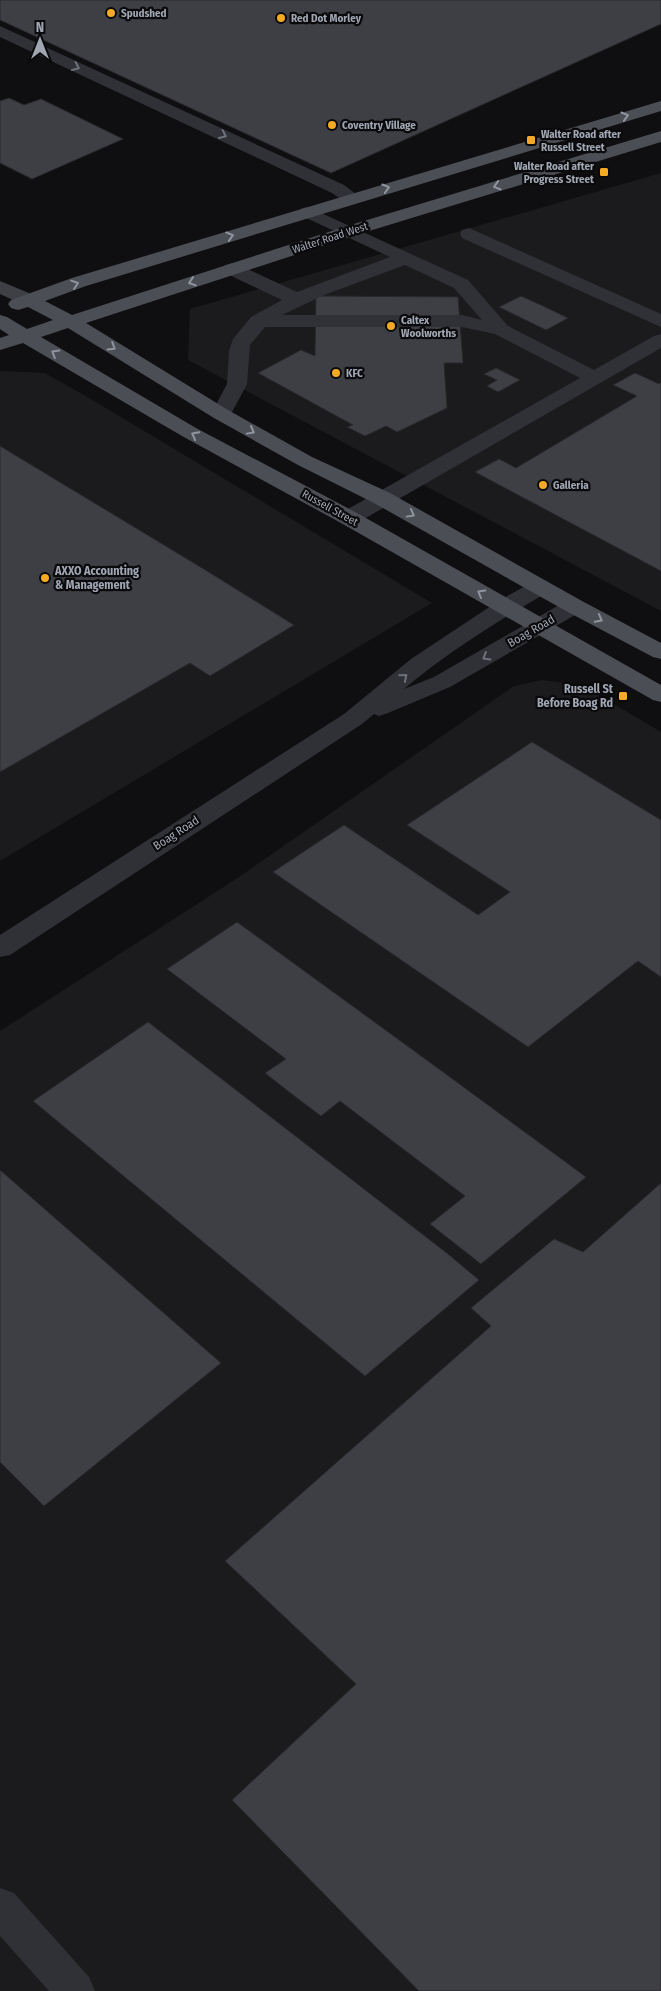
<svg xmlns="http://www.w3.org/2000/svg" width="661" height="1991" font-family="'Fira Sans Condensed',sans-serif">
	<style>
		.built { fill: #1b1b1e }
		.building { fill: #3e3f44; stroke: #29292d }
		.lines { fill: none; stroke-linecap: round; stroke-linejoin: round }
		.lane { fill: #303136; fill-rule: evenodd }
		.street { fill: #303136; fill-rule: evenodd }
		.secondary { fill: #3e4046; fill-rule: evenodd }
		.primary { fill: #4c4e55; fill-rule: evenodd }
		.oneway { stroke: #6e717a }
		.oneway2 { stroke: #8f949f }
		.poi-dot { fill: #f5aa23; stroke: #0a0a0c; stroke-width: 2 }
		.labels { text-anchor: middle; dominant-baseline: central; stroke-width: 4.5; stroke-linejoin: round; paint-order: stroke }
		.far-poi-label { font-size: 11px; font-weight: bold; fill: #a0a6b2; stroke: #0a0a0c; text-anchor: start }
		.far-street-label { font-size: 11px; fill: #a0a6b2; stroke: #0a0a0c }
		.poi-label { font-size: 12px; font-weight: bold; fill: #a0a6b2; stroke: #0a0a0c; text-anchor: start }
		.street-label { font-size: 12px; fill: #a0a6b2; stroke: #0a0a0c }
	</style>
	<rect width="100%" height="100%" fill="#0f0f11"/>
	<!-- built -->
	<g class="built">
		<path d="M661 173V611L188 360 190 309Z"/>
		<path d="M0 371 45 373 89 398 432 603 0 861Z"/>
		<path d="M542 680 582 685 661 732V1991H0V1031L239 877 514 686Z"/>
	</g>
	<!-- building -->
	<g class="building">
		<path d="M0 0H661V24L331 173 0 20Z"/>
		<path d="M9 98 24 105 41 99 123 139 32 179 0 163V101Z"/>
		<path d="M316 296 458 297 463 363H444L447 408 397 432 386 426 365 436 347 427 353 425 258 373 301 350 315 356Z"/>
		<path d="M521 296 543 306 568 318 546 330 499 307Z"/>
		<path d="M496 368 520 380 498 392 487 386 497 380 484 374Z"/>
		<path d="M635 373 659 384 661 382V571L475 472 499 459 516 468 637 396 613 385Z"/>
		<path d="M0 446 207 571 294 625 210 676 190 663 0 772Z"/>
		<path d="M532 742 661 820V977L638 961 528 1047 273 872 344 825 478 915 510 892 407 825Z"/>
		<path d="M237 922 439 1069 586 1177 481 1264 430 1224 465 1196 340 1101 321 1116 293 1095 265 1073 286 1059 167 969Z"/>
		<path d="M148 1022 448 1254 479 1280 365 1376 33 1101Z"/>
		<path d="M0 1170 221 1363 44 1506 0 1462Z"/>
		<path d="M661 1183V1991H419L232 1800 356 1684 225 1561 491 1326 471 1308 554 1239 583 1252Z"/>
	</g>
	<g class="lines">
		<!-- lane -->
		<g class="lane">
			<path d="M0 26 344 185 361 198 358 202C347 205 341 199 332 193L0 37Z"/>
			<path d="M308 207 468 280 508 326 594 370 654 336 661 334V348L357 523 349 525 341 523 338 518 341 513 580 378 495 334 462 327H265L250 345 247 384 231 414 228 418 221 420 214 418 211 414 227 384 229 351 233 339 251 317 282 300 225 273 223 269 225 265 232 263 239 265 297 292 390 257 302 216 299 212 302 208ZM405 265 454 288 482 320 462 315H282L324 295Z"/>
			<path d="M469 228 661 314V327L462 238 460 234 462 230Z"/>
		</g>
		<!-- street -->
		<g class="street">
			<path d="M540 580 548 582 551 587 548 592C498 621 448 652 404 689L434 677 566 601 574 599 582 601 585 606 582 611 450 687 388 713 379 716 374 714 362 724 10 955 0 957V935L344 714 411 659 497 602 532 582Z"/>
			<path d="M0 1888 14 1893 89 1977 95 1991H49L0 1936Z"/>
		</g>
		<!-- secondary -->
		<path class="secondary" d="M0 281 36 296 39 300 36 304 29 306 22 304 0 294Z"/>
		<!-- primary -->
		<path class="primary" d="M661 101V111L86 286 45 301 72 315 344 227 661 131V142L356 235 86 323 228 410 312 457 390 493 582 601 661 643V659L653 657 566 611 374 503 298 465 214 418 68 328 41 337 196 428 357 513 661 685V702L653 700 341 523 182 436 23 343 0 350V338L9 335 0 329V315L7 317 27 329 53 320 28 307 18 310 11 308 8 304 11 300 72 278Z"/>
	</g>
	<!-- one-way arrows -->
	<defs><path id="oneway-chevron" d="M-2-3.5L2.5 0L-2 3.5" fill="none" stroke-width="1.6" stroke-linecap="round" stroke-linejoin="round" transform="scale(1.25)"/></defs>
	<g class="oneway">
		<use href="#oneway-chevron" transform="translate(76 67) rotate(25)"/>
		<use href="#oneway-chevron" transform="translate(223 135) rotate(25)"/>
		<use href="#oneway-chevron" transform="translate(486 657) rotate(150)"/>
		<use href="#oneway-chevron" transform="translate(404 677) rotate(-40)"/>
	</g>
	<g class="oneway2">
		<use href="#oneway-chevron" transform="translate(625 116) rotate(-17)"/>
		<use href="#oneway-chevron" transform="translate(497 186) rotate(163)"/>
		<use href="#oneway-chevron" transform="translate(386 188) rotate(-17)"/>
		<use href="#oneway-chevron" transform="translate(230 236) rotate(-17)"/>
		<use href="#oneway-chevron" transform="translate(192 282) rotate(162)"/>
		<use href="#oneway-chevron" transform="translate(75 284) rotate(-19)"/>
		<use href="#oneway-chevron" transform="translate(112 347) rotate(32)"/>
		<use href="#oneway-chevron" transform="translate(55 353) rotate(-149)"/>
		<use href="#oneway-chevron" transform="translate(251 431) rotate(29)"/>
		<use href="#oneway-chevron" transform="translate(195 435) rotate(-152)"/>
		<use href="#oneway-chevron" transform="translate(411 514) rotate(29)"/>
		<use href="#oneway-chevron" transform="translate(481 593) rotate(-150)"/>
		<use href="#oneway-chevron" transform="translate(599 619) rotate(28)"/>
	</g>
	<!-- markers -->
	<g class="poi-dot">
		<circle cx="111" cy="13" r="5"/>
		<circle cx="281" cy="18" r="5"/>
		<circle cx="332" cy="125" r="5"/>
		<rect x="526" y="135" width="10" height="10" rx="2.5"/>
		<rect x="599" y="167" width="10" height="10" rx="2.5"/>
		<circle cx="391" cy="326" r="5"/>
		<circle cx="336" cy="373" r="5"/>
		<circle cx="543" cy="485" r="5"/>
		<circle cx="45" cy="578" r="5"/>
		<rect x="618" y="691" width="10" height="10" rx="2.5"/>
	</g>
	<g class="labels">
		<!-- far-poi labels -->
		<g class="far-poi-label">
			<text x="121" y="13">Spudshed</text>
			<text x="291" y="18">Red Dot Morley</text>
			<text x="342" y="125">Coventry Village</text>
			<text x="541" y="134">Walter Road after<tspan x="541" dy="13">Russell Street</tspan></text>
			<text x="594" y="166" text-anchor="end">Walter Road after<tspan x="594" dy="13">Progress Street</tspan></text>
			<text x="401" y="320">Caltex<tspan x="401" dy="13">Woolworths</tspan></text>
			<text x="346" y="373">KFC</text>
			<text x="553" y="485">Galleria</text>
		</g>
		<!-- far-street labels -->
		<g class="far-street-label">
			<text transform="translate(330 238) rotate(-18)">Walter Road West</text>
			<text transform="translate(330 508) rotate(29)">Russell Street</text>
		</g>
		<!-- poi labels -->
		<g class="poi-label">
			<text x="55" y="571">AXXO Accounting<tspan x="55" dy="14">&amp; Management</tspan></text>
			<text x="613" y="689" text-anchor="end">Russell St<tspan x="613" dy="14">Before Boag Rd</tspan></text>
		</g>
		<!-- street labels -->
		<g class="street-label">
			<text transform="translate(531 631) rotate(-30)">Boag Road</text>
			<text transform="translate(176 833) rotate(-33)">Boag Road</text>
		</g>
	</g>
	<!-- north arrow -->
	<g transform="translate(40 40)" stroke="#0a0a0c" stroke-width="4" paint-order="stroke">
	<path d="M0-4L9 19L0 12L-9 19Z" fill="#a0a6b2"/>
	<text y="-8" font-size="14" font-weight="bold" text-anchor="middle" fill="#a0a6b2">N</text>
	</g>
</svg>
